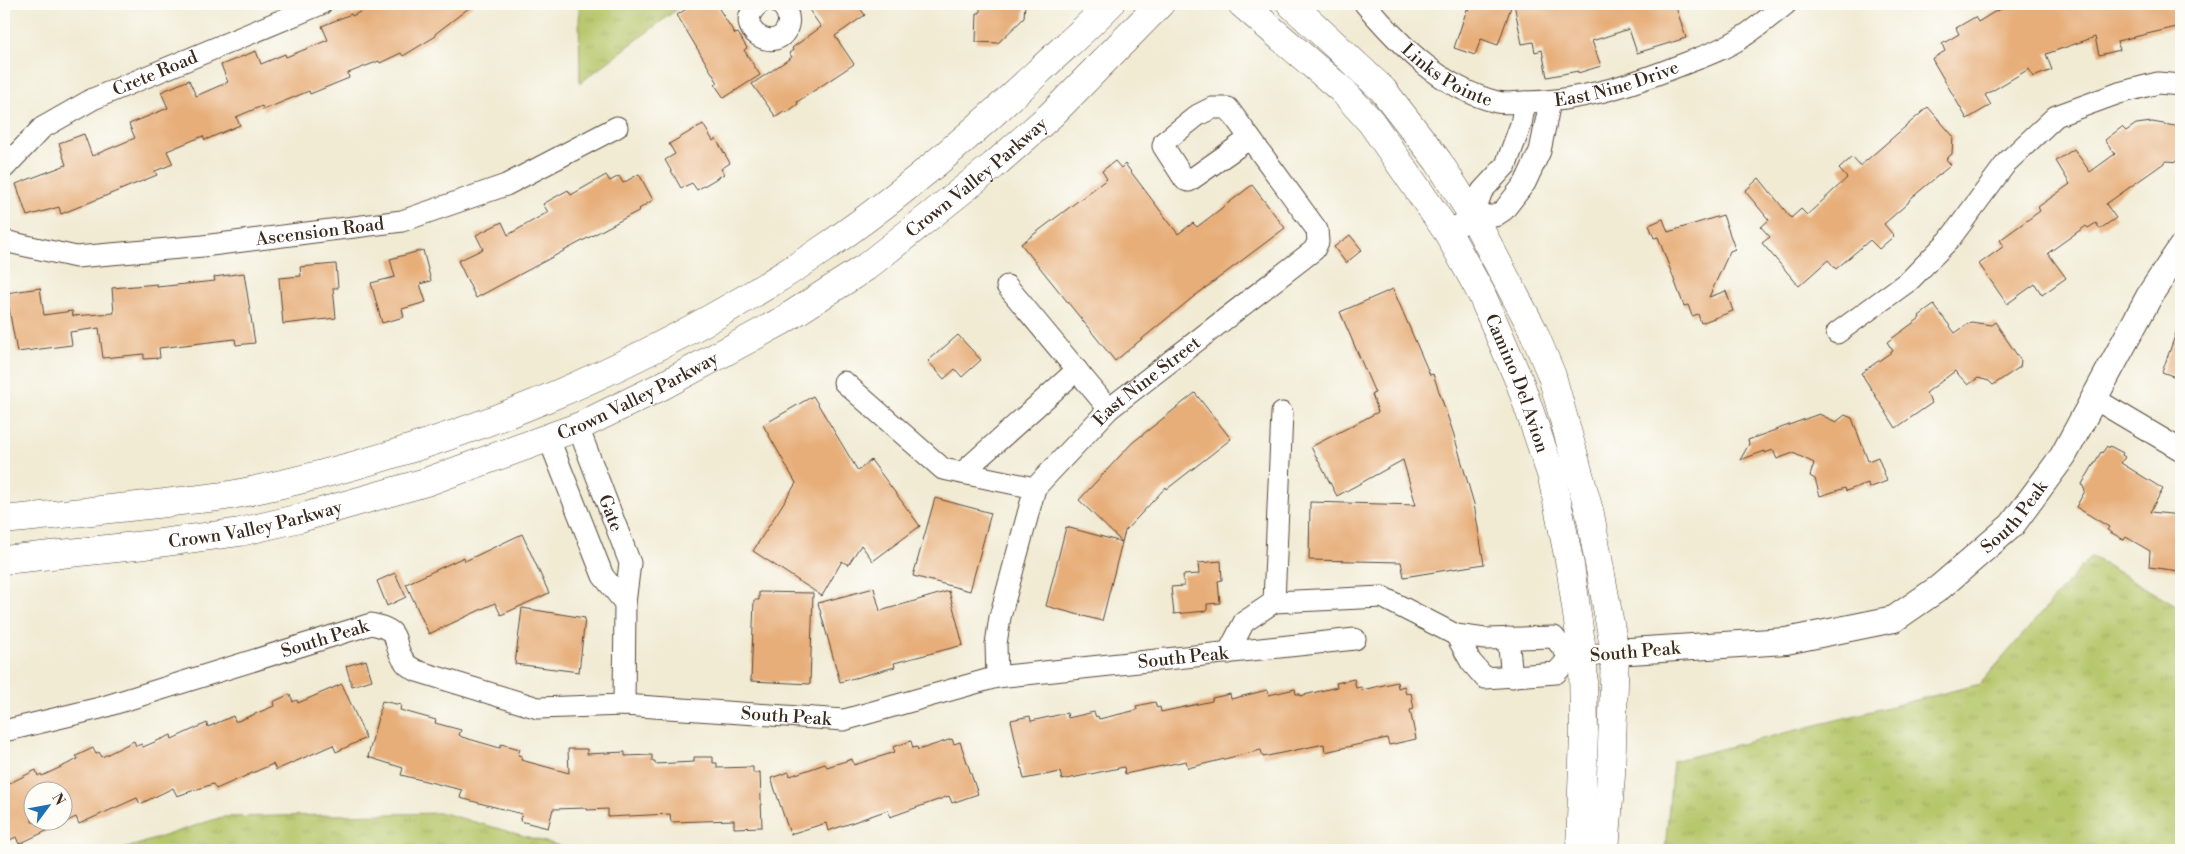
<svg xmlns="http://www.w3.org/2000/svg" width="2185" height="854" font-family="'Libre Bodoni',serif">
	<style>
		.grass { fill: url(#grass-tufts); stroke: #787844 }
		.building { fill: #e7ae79; fill-rule: evenodd }
		.lines { fill: none; stroke-linecap: round; stroke-linejoin: round }
		.minor-casing { stroke: #564739; stroke-width: 23 }
		.tertiary-casing { stroke: #564739; stroke-width: 28 }
		.secondary-casing { stroke: #564739; stroke-width: 29 }
		.primary-casing { stroke: #564739; stroke-width: 29 }
		.minor { stroke: #fff; stroke-width: 21 }
		.tertiary { stroke: #fff; stroke-width: 26 }
		.secondary { stroke: #fff; stroke-width: 28 }
		.primary { stroke: #fff; stroke-width: 28 }
		.labels { text-anchor: middle; dominant-baseline: central; stroke-width: 5; stroke-linejoin: round; paint-order: stroke }
		.street-label { font-size: 18px; fill: #3b2a1e; stroke: #fdfcf7 }
	</style>
	<defs>
		<pattern id="grass-tufts" width="24" height="20" patternUnits="userSpaceOnUse" patternTransform="scale(1.25)"><rect width="24" height="20" fill="#b6c669"/><path d="M3 7l-1-3M5 7V3M7 7l1-3M15 17l-1-3M17 17v-4M19 17l1-3" fill="none" stroke="#9daa5b"/></pattern>
	</defs>
	<rect width="100%" height="100%" fill="#fdfcf7"/>
	<filter id="ink" filterUnits="userSpaceOnUse"><feTurbulence type="fractalNoise" baseFrequency=".02" numOctaves="2"/><feDisplacementMap in="SourceGraphic" scale="10" xChannelSelector="R" yChannelSelector="G"/><feConvolveMatrix kernelMatrix="1 2 1 2 8 2 1 2 1" color-interpolation-filters="sRGB"/></filter>
	<filter id="wash" filterUnits="userSpaceOnUse"><feTurbulence type="fractalNoise" baseFrequency=".0096" numOctaves="4" result="noise"/><feDisplacementMap in="SourceGraphic" scale="20" xChannelSelector="R" yChannelSelector="G"/><feGaussianBlur stdDeviation="1.12" result="paint"/><feColorMatrix in="noise" values="0 0 0 0 0 0 0 0 0 0 0 0 0 0 0 0 0 1.4 0 .05"/><feComposite in="paint" operator="in"/></filter>
	<g filter="url(#wash)">
		<rect width="100%" height="100%" fill="#f1ebd4"/>
		<!-- grass -->
		<g class="grass">
			<path d="M579 4H684L580 83Z"/>
			<path d="M2091 556 2181 609V850H1665L1673 761 1980 684Z"/>
			<path d="M443 813 574 850H121L222 817Z"/>
		</g>
		<g id="blocks">
			<!-- building -->
			<g class="building">
				<path d="M376 4H390L394 11 408 4H474L435 34 436 36 403 56 401 53 380 63 379 61 348 73 349 78 310 94 309 91 263 110 262 106 236 117 240 125 205 140 203 136 167 151 173 164 155 171 157 175 61 214 59 207 27 216 16 184 66 165 59 143 84 134 92 156 135 138 129 124 168 108 161 92 189 80 196 96 228 82 221 65 256 51 261 64 285 54 286 57 328 40 322 26 351 14 352 16Z"/>
				<path d="M694 4H716L735 34 738 33 747 48 744 50 760 75 724 98 715 85 718 83 677 15Z"/>
				<path d="M805 4H857L865 15 835 36 854 64 797 102 798 104 786 113 785 111 776 117 752 84 792 57 789 53 793 50 792 48 821 27Z"/>
				<path d="M980 4H1025L1024 18 998 43 976 42 977 13H980Z"/>
				<path d="M1471 4H1512L1498 45 1481 39 1475 55 1454 48 1467 9 1469 10Z"/>
				<path d="M1514 4H1675L1686 38 1637 53 1629 29 1592 41 1601 66 1578 73V71L1547 77 1542 50 1535 52 1533 42 1522 44Z"/>
				<path d="M2016 4H2181V26L2117 41 2120 50 2099 55 2095 37 2046 54 2052 70 2033 77 2029 69 1985 95 1991 105 1967 119 1932 59 1945 51 1942 44 1959 34 1956 28 1975 17 1978 22 1996 11Z"/>
				<path d="M1928 107 1953 136 1952 154 1946 159 1951 165 1910 199 1908 203 1884 224 1894 236 1879 249 1870 240 1836 269 1828 260 1799 286 1762 243 1770 237 1761 227 1769 220 1745 191 1759 178 1791 218 1801 209 1807 215 1847 178 1839 169 1852 157 1860 166Z"/>
				<path d="M2152 122 2181 127V162L2167 161 2106 204 2116 218 2100 229 2096 223 2088 228 2086 226 2048 253 2066 278 2042 295 2035 284 2007 304 1979 264 2004 246 2000 240 2040 211 2038 207 2070 184 2056 161 2074 149 2090 172 2115 154 2105 140 2122 127 2126 131 2136 124Z"/>
				<path d="M703 124 713 141 716 139 730 163 721 169 724 174 697 190 692 183 681 188 665 160 675 154 669 144Z"/>
				<path d="M1115 161 1121 168 1125 164 1178 234 1193 223 1197 227 1252 185 1285 228 1192 298 1115 361 1021 244 1107 179 1102 171Z"/>
				<path d="M639 174 653 200 639 209 640 210 476 298 458 261 483 249 476 235 502 222 508 235 548 212 543 204 568 190 571 195 606 175 610 181 619 176 623 183Z"/>
				<path d="M1723 215 1735 249 1730 251 1709 297 1726 291 1733 311 1701 323 1698 314 1692 316 1688 305 1684 306 1658 237 1654 238 1649 225 1663 219 1668 232Z"/>
				<path d="M1350 235 1362 250 1346 263 1334 247Z"/>
				<path d="M423 250 431 281 420 284 426 302 402 309 404 317 382 323 371 283 395 277 390 259Z"/>
				<path d="M336 264 338 288H333L336 318 283 324 279 278 301 276 300 267Z"/>
				<path d="M244 273 255 343 236 345 235 339 159 348 160 358 144 359V354L103 358 99 328 70 332 72 345 17 352 6 293 40 288 44 315 72 311 73 316 114 313 112 288 157 284V287L215 281 214 277Z"/>
				<path d="M1393 289 1430 375 1433 374 1453 432 1474 504 1484 564 1404 577 1401 562 1309 560 1310 502 1416 505 1403 460 1337 496 1311 447 1378 412 1372 394 1375 393 1340 312Z"/>
				<path d="M1934 305 1955 333 1971 322 1991 325 1995 322 2021 361 2020 367 1993 385 1989 381 1978 378 1968 385 1955 371 1926 393 1932 403 1896 428 1861 373 1893 351 1887 342 1920 318 1919 316Z"/>
				<path d="M2179 325H2181V379L2162 372Z"/>
				<path d="M958 335 981 360 962 377 955 369 944 379 928 361Z"/>
				<path d="M1195 393 1231 439 1167 489 1166 487 1125 531 1122 542 1079 500 1132 443Z"/>
				<path d="M813 396 858 471 871 460 920 526 873 561 861 545 848 565 842 561 822 596 753 551 796 483 763 425Z"/>
				<path d="M1819 414 1836 422 1845 415 1852 418 1868 461 1878 457 1887 481 1869 488 1868 483 1846 491 1845 488 1820 496 1815 479 1810 476 1814 463 1793 453 1777 459 1773 450 1765 453V451L1740 460 1749 444 1748 440Z"/>
				<path d="M2107 446 2109 448 2110 446 2123 453 2122 455 2125 457 2121 463 2163 489 2150 512 2181 515V568H2179V571L2149 567 2150 551 2126 537 2124 540 2107 530 2109 527 2076 507 2085 491 2082 484 2101 452 2102 453Z"/>
				<path d="M935 498 991 513 970 591 913 576Z"/>
				<path d="M1066 527 1122 542 1102 621 1046 606Z"/>
				<path d="M522 534 549 593 501 615 495 603 429 634 406 584 464 557 465 561Z"/>
				<path d="M1221 561 1222 580 1218 581 1220 603 1207 604V611L1174 614 1171 587 1184 586 1183 575 1199 574 1198 563Z"/>
				<path d="M395 573 406 597 387 606 377 581Z"/>
				<path d="M874 588 880 611 949 591 963 645 894 663 895 667 840 682 818 603Z"/>
				<path d="M759 592 813 593 810 684 751 681 754 600H759Z"/>
				<path d="M522 608 585 618 579 672 515 664Z"/>
				<path d="M366 660 372 680 352 686 346 666Z"/>
				<path d="M1354 679 1356 688 1361 687 1362 690 1397 682 1398 688 1404 686 1406 694 1411 693 1414 709 1410 710 1416 739 1389 745 1387 738 1325 752 1324 744 1263 757 1261 750 1188 768 1186 761 1125 774 1124 767 1062 780 1060 772 1024 779 1011 720 1030 716 1031 721 1067 713 1068 718 1094 712 1096 717 1098 716 1099 719 1137 710 1136 706 1155 702 1157 708 1160 707 1161 712 1212 701V698L1230 694 1231 699 1267 690 1269 695 1295 689 1296 694H1300V696L1337 687 1336 683Z"/>
				<path d="M342 684 366 738 336 752 333 745 276 770 273 764 216 789 213 784 177 796 173 788 140 804 137 798 79 824 76 817 19 844 16 837 4 843V786L36 770 38 776 41 774 42 776 78 759 76 756 93 748 96 754 99 752 102 757 134 741 136 746 142 744 143 747 171 735 172 739 207 723 208 727 233 716 235 721H238L274 706 273 702 290 694 293 702 297 700 298 703ZM32 792H62V822H32Z"/>
				<path d="M382 701 401 705 400 710 436 720 435 723 461 730 459 735 462 737 500 748 501 744 520 749 518 755 522 756 521 760 569 773 568 749H587V754L625 752V756L652 755V761H655V764L694 762V757H713V763H717V768L753 767V773L760 772 762 827 734 828V820L671 822 670 814 608 817V809L587 810V808L553 809 548 828 520 821 522 814 460 798 462 790 401 775 403 768 368 757Z"/>
				<path d="M952 739 954 744 960 742 978 794 952 803 949 796 890 817 888 810 828 831 826 823 790 834 771 778 789 772 790 776 825 764 827 767 852 759 854 765 857 764 895 752 893 747 911 741 913 748 917 747 918 750Z"/>
			</g>
		</g>
	</g>
	<g filter="url(#ink)">
		<use href="#blocks" fill-opacity="0" stroke="#564739" stroke-width="1"/>
		<g class="lines">
			<!-- minor casing -->
			<g class="minor-casing">
				<g id="minor">
					<path d="M759 4C728 28 779 58 788 25 790 16 786 9 780 4"/>
					<path id="s1" d="M1365 4C1401 46 1441 88 1497 102 1505 104 1515 102 1523 102 1579 102 1630 85 1681 65 1702 57 1725 49 1744 36 1758 27 1772 15 1786 4"/>
					<path id="s2" d="M4 168 42 128 93 99 321 4"/>
					<path d="M1473 216 1482 191 1506 165 1521 124 1525 102"/>
					<path d="M1448 233 1473 216H1495L1504 210 1525 183 1540 151 1550 102"/>
					<path id="s3" d="M4 241 76 257 203 246 402 221 506 185 617 127"/>
					<path d="M1007 286 1109 409"/>
					<path d="M1837 333 1910 280 1949 240 2007 162 2056 116 2119 93 2158 83 2181 85"/>
					<path d="M844 382 943 469 1035 488"/>
					<path d="M2095 399 2181 450"/>
					<path id="s4" d="M578 427 630 563 625 603 624 705"/>
					<path d="M549 439 603 576 625 603"/>
					<path d="M962 473 1077 370"/>
					<path d="M1274 602 1282 413"/>
					<path d="M1456 635 1471 662 1485 678 1556 673 1570 657"/>
					<path d="M1508 638 1512 677"/>
					<path d="M1228 653 1244 622 1274 602 1382 597 1456 635 1485 639 1554 637 1570 657H1583L1615 652"/>
					<path id="s5" d="M997 677 996 644 1000 617 1035 488 1109 409 1314 250 1318 242 1317 230 1228 108H1212L1198 115 1164 142 1163 146 1185 180 1189 181 1250 138"/>
					<path id="s6" d="M4 731 100 708 371 624C406 631 389 642 405 662 407 666 414 669 417 671L538 708 624 705 844 720 997 677 1355 639"/>
				</g>
			</g>
			<!-- tertiary casing -->
			<g class="tertiary-casing">
				<g id="tertiary">
					<path id="s7" d="M1615 652 1786 641 1894 619 1939 588 2012 525 2063 456 2151 293 2181 248"/>
				</g>
			</g>
			<!-- secondary casing -->
			<g class="secondary-casing">
				<g id="secondary">
					<path id="s8" d="M1242 4 1343 91 1371 122 1448 233 1481 293 1520 383 1552 477 1570 565 1583 657 1584 733 1580 850"/>
					<path d="M1291 4 1383 90 1438 161 1473 216 1532 328 1552 376 1590 514 1615 652 1611 775 1605 850"/>
				</g>
			</g>
			<!-- primary casing -->
			<g class="primary-casing">
				<g id="primary">
					<path d="M4 520C60 514 116 509 173 502 195 499 219 498 241 493 445 451 639 371 813 256 893 203 967 139 1037 73 1061 50 1087 28 1110 4"/>
					<path id="s9" d="M4 560 145 545 240 532 300 518 426 482 578 427 662 386 782 321 866 267 994 165 1051 115 1160 4"/>
				</g>
			</g>
			<!-- minor -->
			<use href="#minor" class="minor"/>
			<!-- tertiary -->
			<use href="#tertiary" class="tertiary"/>
			<!-- secondary -->
			<use href="#secondary" class="secondary"/>
			<!-- primary -->
			<use href="#primary" class="primary"/>
		</g>
	</g>
	<g class="labels">
		<!-- street labels -->
		<g class="street-label">
			<text stroke="none"><textPath href="#s1" startOffset="110">Links Pointe</textPath></text>
			<text stroke="none"><textPath href="#s2" startOffset="181">Crete Road</textPath></text>
			<text stroke="none"><textPath href="#s1" startOffset="289">East Nine Drive</textPath></text>
			<text stroke="none"><textPath href="#s9" startOffset="1064">Crown Valley Parkway</textPath></text>
			<text stroke="none"><textPath href="#s3" startOffset="319">Ascension Road</textPath></text>
			<text stroke="none"><textPath href="#s5" startOffset="349">East Nine Street</textPath></text>
			<text stroke="none"><textPath href="#s8" startOffset="476">Camino Del Avion</textPath></text>
			<text stroke="none"><textPath href="#s9" startOffset="659">Crown Valley Parkway</textPath></text>
			<text stroke="none"><textPath href="#s4" startOffset="92">Gate</textPath></text>
			<text stroke="none"><textPath href="#s7" startOffset="440">South Peak</textPath></text>
			<text stroke="none"><textPath href="#s9" startOffset="254">Crown Valley Parkway</textPath></text>
			<text stroke="none"><textPath href="#s6" startOffset="334">South Peak</textPath></text>
			<text transform="translate(1635 652) rotate(-5)">South Peak</text>
			<text stroke="none"><textPath href="#s6" startOffset="1232">South Peak</textPath></text>
			<text stroke="none"><textPath href="#s6" startOffset="828">South Peak</textPath></text>
		</g>
	</g>
	<!-- margin -->
	<rect width="2185" height="854" fill="none" stroke="#fdfcf7" stroke-width="20"/>
	<!-- north arrow -->
	<g transform="translate(48 806) rotate(58)"><circle r="24" fill="#fdfcf7" stroke="#afa8a0"/>
	<path d="M0-4L9 19L0 12L-9 19Z" fill="#1f6fb2"/>
	<text y="-8" font-size="14" font-weight="bold" text-anchor="middle" fill="#3b2a1e">N</text>
	</g>
</svg>
